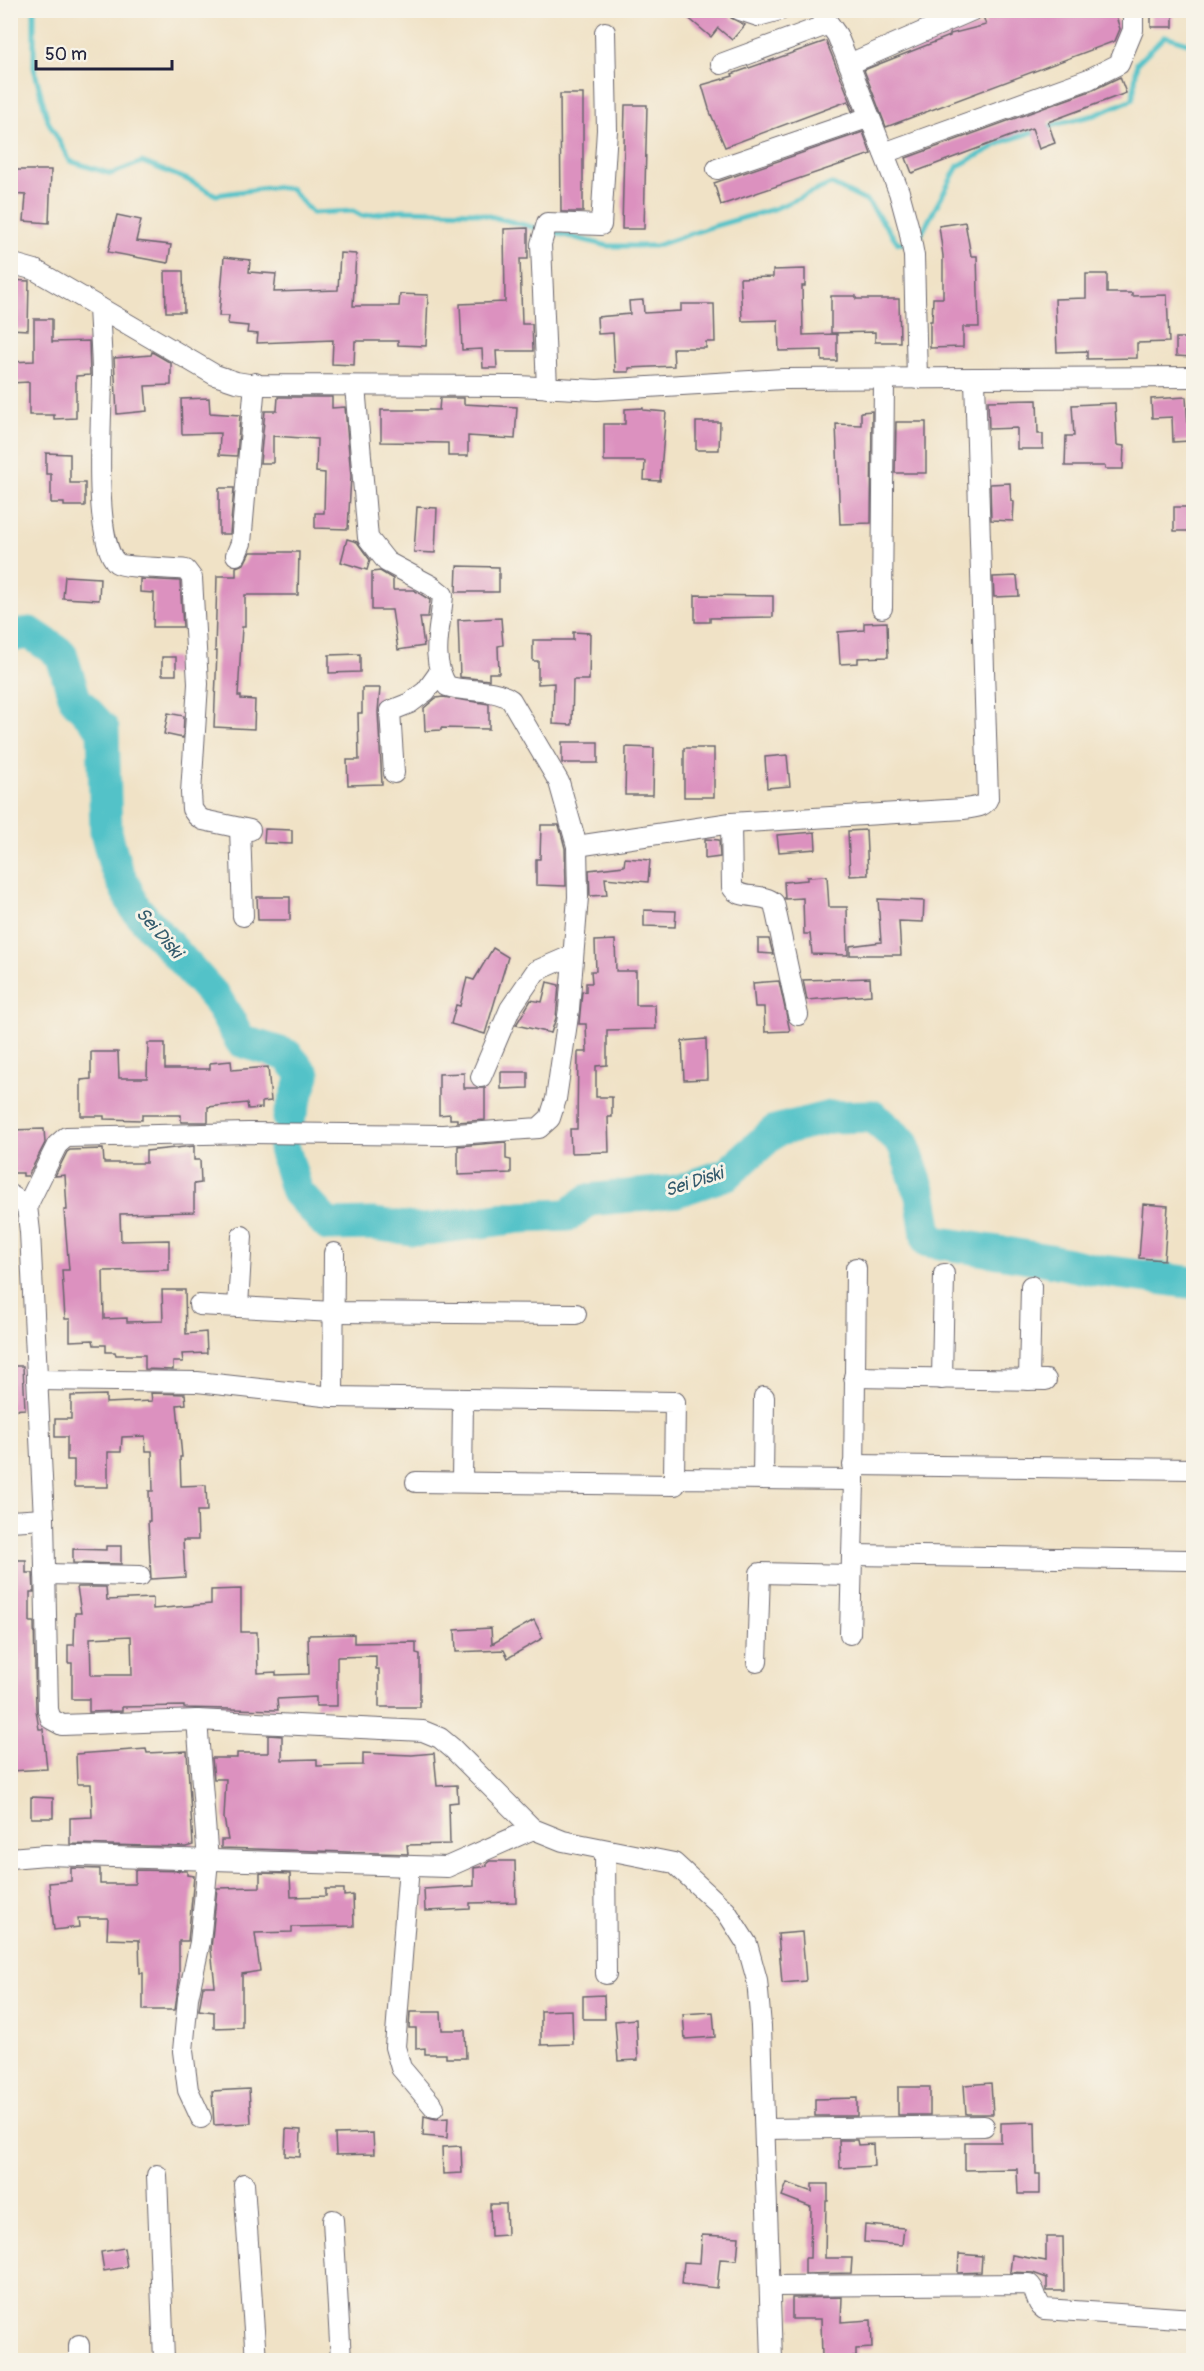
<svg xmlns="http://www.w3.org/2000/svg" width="1204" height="2371" font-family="Pangolin,sans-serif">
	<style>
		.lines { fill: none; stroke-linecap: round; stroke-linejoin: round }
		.stream { stroke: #53c2c8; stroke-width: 5 }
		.river { stroke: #53c2c8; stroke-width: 33 }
		.building { fill: #dc91bf; fill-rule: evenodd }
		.minor-casing { stroke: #6a656c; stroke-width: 22 }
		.minor { stroke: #fff; stroke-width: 20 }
		.labels { text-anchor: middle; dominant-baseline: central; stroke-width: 6; stroke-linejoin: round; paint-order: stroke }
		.water-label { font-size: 18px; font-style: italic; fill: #335a6c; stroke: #f7f3e8 }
	</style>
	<rect width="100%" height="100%" fill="#f7f3e8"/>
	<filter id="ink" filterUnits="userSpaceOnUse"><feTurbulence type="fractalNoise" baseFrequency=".0167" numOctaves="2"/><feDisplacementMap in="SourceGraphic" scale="12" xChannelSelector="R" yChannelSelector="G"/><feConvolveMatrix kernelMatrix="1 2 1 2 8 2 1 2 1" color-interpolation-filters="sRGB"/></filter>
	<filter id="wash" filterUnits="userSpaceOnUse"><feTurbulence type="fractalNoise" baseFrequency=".008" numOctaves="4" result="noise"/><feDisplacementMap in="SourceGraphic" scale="24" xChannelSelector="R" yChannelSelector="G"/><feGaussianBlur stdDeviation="1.35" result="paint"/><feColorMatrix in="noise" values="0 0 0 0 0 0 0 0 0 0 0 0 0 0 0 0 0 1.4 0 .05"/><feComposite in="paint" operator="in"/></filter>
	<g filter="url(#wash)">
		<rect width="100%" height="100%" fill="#f0e2c6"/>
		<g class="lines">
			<!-- stream -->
			<g class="stream">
				<path d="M34 10V68L48 121 70 161 111 174 142 162 186 179 216 195 274 187 291 189 312 213 353 211 362 216 402 210 473 212 540 229"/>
				<path d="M552 232 608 246H655L711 227 774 209 831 184 868 202 898 243H907"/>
				<path d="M918 240 958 166 1005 141 1061 123 1095 115 1133 99 1137 63 1165 36 1194 45"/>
			</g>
			<!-- river -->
			<g class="river">
				<path d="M10 636 30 633 61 654 75 699 103 729 106 832 115 866 135 908 216 998 241 1041 287 1055 304 1075 289 1118"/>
				<path d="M284 1149 297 1192 328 1225 372 1224 421 1230 520 1217 568 1215 589 1200 677 1191 727 1174 775 1131 830 1117 872 1116 903 1143 921 1196 928 1241 1049 1260 1096 1270 1194 1283"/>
			</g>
		</g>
		<g id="blocks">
			<!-- building -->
			<g class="building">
				<path d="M679 10H728L731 18 745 25 732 40 718 28 711 37Z"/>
				<path d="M1000 10H1114L1120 29 1115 41 886 127 864 70 950 36V34L986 25 983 16Z"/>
				<rect x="1151" y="10" width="22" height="17"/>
				<path d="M826 41 854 110 852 111 848 101 725 147 710 112 702 85 733 76 732 74Z"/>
				<path d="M1120 77 1126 93 1048 122 1055 143 1039 149 1032 128 912 173 906 158 1093 90Z"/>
				<path d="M560 94H583V212H561Z"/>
				<path d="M625 105H647L644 229H622Z"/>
				<path d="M863 132 871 154 721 205 714 183Z"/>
				<path d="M10 170H51L49 223 24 221 26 195 10 194Z"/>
				<path d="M117 215 141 220 136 241 171 245 168 263 108 252Z"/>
				<path d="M965 222 971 256H977L979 327H963V347L930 348V321H932L933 298H943V256L939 226Z"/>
				<path d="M528 228V259H520L522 324H532L533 351H496L497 368H483L482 349 462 350 460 304 505 302 504 229Z"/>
				<path d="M340 253 356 254 353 306H399L400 294 428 295 426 346 398 345V341H355L354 365 332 364 333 340 257 343 258 334 247 333 248 326 228 324 229 316H219L224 257 250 260 249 272 276 274 274 292 338 290Z"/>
				<path d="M805 269V286H802L803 335 837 334V361H822V350L779 351 778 320 742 321 740 278 773 277V270Z"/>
				<path d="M165 271H183L184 312H166Z"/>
				<path d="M1086 274H1107V293H1132V296L1167 295 1169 342 1137 343V358L1087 359V351L1057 352 1055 299 1086 298Z"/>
				<path d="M10 280 29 281 28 330 10 329Z"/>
				<path d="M831 296H856V299H899L900 342H875V332L831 333Z"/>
				<path d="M643 300 644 313 681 311V304H714L715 342H706V348H673L674 366 629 368V372H615L613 333 598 334 597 317 630 314 629 301Z"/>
				<path d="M34 319H52V342L89 341 90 375 76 376V418L54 419V415H29V382L10 383V362L34 361Z"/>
				<path d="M1176 338H1192V357L1176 356Z"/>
				<path d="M152 352 171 363V385L145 386 147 411 117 414 114 358 151 355Z"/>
				<path d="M278 397H332V408L345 407 351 476 348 529 315 528V513H324L325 473 316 472 317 439 273 436V463H260L265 411H277Z"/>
				<path d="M1186 397 1189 441 1173 442 1172 417 1152 418 1151 399Z"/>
				<path d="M209 398 210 413 240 415 237 456 219 455 220 433 182 434 181 399Z"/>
				<path d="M440 398H464V404L517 407 515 439 468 436V456H448V443L381 442V410H439Z"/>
				<path d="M1037 400 1038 434H1043V449H1017V428L989 429 988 401Z"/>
				<path d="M1115 403 1117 445 1124 446 1123 469H1105V466H1065L1066 436H1074L1072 405Z"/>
				<path d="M643 408V410L666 412 660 481 644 480 645 461H604V424H625V409Z"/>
				<path d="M872 411 871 523 840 524 836 424 861 425V412Z"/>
				<path d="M696 422H720L719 450H696Z"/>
				<path d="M896 422H926V473H895Z"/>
				<path d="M46 453 70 454V483H85V506H64V503H51V474H46Z"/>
				<path d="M1010 483 1011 501 1014 502 1013 521 991 520 990 484Z"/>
				<path d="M219 488H234L230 534H219Z"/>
				<path d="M417 507 437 508 435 553 414 552Z"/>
				<rect x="1174" y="507" width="20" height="24"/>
				<path d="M347 539 357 542 370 560 367 570 341 562Z"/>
				<path d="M250 552H299L298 595H245V627H242L238 696H241V699L255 700 254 729 214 727 217 651H215L217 576H236V567L244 564Z"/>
				<path d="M457 566 499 567V592H456Z"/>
				<path d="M380 571 393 579V590H414L430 600 428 617H420L424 646 398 650 392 610H372V572Z"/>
				<path d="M65 576 100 578 99 600 63 598Z"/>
				<path d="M1017 576 1019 596 994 597 993 577Z"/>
				<path d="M140 579 180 581 183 627H153L154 593 140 592Z"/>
				<path d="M695 595 773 596V617L710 618V622H695Z"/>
				<path d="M501 618 503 645 498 646 499 673H489V680L460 677 458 620Z"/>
				<path d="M887 622 888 657 858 658V663L840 664 838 632 864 630V623Z"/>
				<path d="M573 632 590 633 589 680H573L572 725 553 724 554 683 538 684V661H533V640H573Z"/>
				<path d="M360 654V672L329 673V655Z"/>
				<rect x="162" y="657" width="14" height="18"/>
				<path d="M362 688H380L378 712 382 784 348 785 347 760H359L358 713H362Z"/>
				<path d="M443 697 489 704V729L441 728V730L425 731 424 708 436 698Z"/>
				<path d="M168 713 184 716 183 738 164 734Z"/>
				<rect x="562" y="742" width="36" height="21"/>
				<path d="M626 747 654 748 653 795H625Z"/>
				<rect x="684" y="748" width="30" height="49"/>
				<path d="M787 755 790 786 767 788 765 757Z"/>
				<path d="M541 825H559L565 848 566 886 536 885V859H540Z"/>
				<path d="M265 829 292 830V844L264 843Z"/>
				<path d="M866 830 868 875 850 876 848 831Z"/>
				<path d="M815 832 816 849 779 852 777 835Z"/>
				<path d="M705 839 719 840 720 857 705 859Z"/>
				<path d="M625 858 650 860 648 882 605 878 607 895 590 896 589 870 624 866Z"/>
				<path d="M827 876 829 907H847L848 955 812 954 810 934H804L803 898 785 899 784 882 807 880V877Z"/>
				<path d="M257 897H290V920H258Z"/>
				<path d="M878 899 924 901 923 922 899 921 901 955H850V946L881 942Z"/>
				<path d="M644 910 676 911 675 927 644 926Z"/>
				<path d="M758 939H769L773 954 758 953Z"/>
				<path d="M615 940 616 971H636V1005H655L656 1029 607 1030V1065L596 1066V1097H612V1117H608L609 1152 571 1153 570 1129H577L578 1052H587L586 1024H579L582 991 586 992V983H592L591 971H596L595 941Z"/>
				<path d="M493 948 508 957 485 1034 451 1024 456 1005 460 1006 467 978 474 980Z"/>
				<path d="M870 978 871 995 807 1000 803 980Z"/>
				<path d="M779 981 790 1031 765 1032 764 1007H755L753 983Z"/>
				<path d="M547 982 559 985 556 1018 551 1033 516 1025 531 1000 542 1002Z"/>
				<path d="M706 1039 707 1079 684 1080 682 1041Z"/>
				<path d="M148 1043H165V1069H210V1063L231 1061 232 1070 268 1067 271 1101 262 1102V1108L248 1109 247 1103 208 1107V1122H181V1115H142V1120L104 1119V1116H81V1080L91 1079V1052H118L119 1078H147Z"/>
				<path d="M501 1072H528V1088L501 1089Z"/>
				<path d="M464 1073V1088H485V1120L457 1122V1119H450V1114L439 1115V1074Z"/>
				<path d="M44 1129 45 1143 28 1176H23V1173H10V1130Z"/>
				<path d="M506 1142V1159L511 1160V1173L458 1175V1146Z"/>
				<path d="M194 1146V1160H200L201 1183 194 1184V1212L120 1214 121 1241 169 1240V1270L103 1271 104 1319 127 1318V1322L163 1321 162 1290H185L186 1334 206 1332 207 1353 182 1354 183 1362H173V1370L145 1369V1355H116L115 1352H106V1345H94L93 1340 70 1341V1319H65L62 1270H69L64 1210H67L65 1175 55 1176 67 1152 70 1150 103 1149 104 1163H146V1151Z"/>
				<path d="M1143 1204 1168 1206 1164 1260 1139 1258Z"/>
				<path d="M10 1366H23L25 1409 10 1410Z"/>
				<path d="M151 1393 185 1394 186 1404 177 1405 182 1457H180L181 1486 206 1485 207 1511H197L198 1540H183L185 1577 151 1579 148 1521H150L149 1491H153L152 1451H146L145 1436 122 1437 121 1452H108V1487H74V1460H67V1437H55V1419H71V1396L106 1395V1403L152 1401Z"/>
				<path d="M106 1546H121V1564L73 1563V1549L106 1550Z"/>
				<path d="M10 1560H26V1573H33L34 1592H30V1622H34L36 1710 39 1729H43L47 1769 10 1771Z"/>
				<path d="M77 1587H106L107 1600 153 1598V1609L211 1604V1590L241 1589V1632H257L258 1673 276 1672V1675L309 1674 308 1635 354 1634V1643L416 1642V1653L420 1654V1707H379V1669H376V1656L337 1657V1706H316V1697L277 1699 278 1710 184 1708V1706L122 1707V1711L89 1712V1699H72V1663H68V1645H74L75 1613H81ZM131 1636 132 1675H91L90 1638Z"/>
				<path d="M534 1620 543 1638 508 1658 504 1650 456 1652 455 1630 491 1628 492 1644Z"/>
				<path d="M268 1735 282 1736V1760L317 1759V1766L363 1765V1753L412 1755 434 1753 437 1786 457 1785 458 1802 449 1803 450 1844 407 1845 408 1854 221 1848V1840H228L224 1818 226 1779H214L212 1758H237V1753H268Z"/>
				<path d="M146 1749 147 1753 187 1751 193 1845 186 1847 70 1844V1818L92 1817 91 1784H77L76 1754Z"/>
				<path d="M31 1797 53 1798V1818H31Z"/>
				<path d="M490 1861H515L516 1902 470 1903V1909L425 1911 424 1889 474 1886V1868L487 1866V1863Z"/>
				<path d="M71 1868 100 1869V1884H135V1870L187 1871V1875L194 1876 188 1941H179V1981L175 2010H143V1973H140L139 1940 107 1939 108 1918H78L79 1927 54 1930 49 1883 71 1881Z"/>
				<path d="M260 1873 290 1874 291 1897 326 1896V1889H344V1896L353 1895 354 1926 292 1927V1932L255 1933 260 1971 242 1974V2027L214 2028V2012L199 2010 203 1986H215L211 1949 217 1888 260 1887Z"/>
				<path d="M802 1932 806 1981 782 1983 778 1934Z"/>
				<path d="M604 1995 605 2019H583V1996Z"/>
				<path d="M572 2010 573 2044 541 2045V2011Z"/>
				<path d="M410 2012H441L442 2030H465L466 2058H446V2054H425V2048L416 2049V2028H409Z"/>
				<path d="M713 2012 715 2037 685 2039 683 2014Z"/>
				<path d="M636 2019 638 2060 618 2061 615 2021Z"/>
				<path d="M991 2083 993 2114H966L964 2085Z"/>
				<rect x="898" y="2087" width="32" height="28"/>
				<path d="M249 2089 251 2123 214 2125 212 2091Z"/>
				<path d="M857 2098V2116H815V2099Z"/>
				<path d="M424 2116 436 2119 448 2118 447 2138 423 2136Z"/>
				<path d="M1035 2122 1036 2174H1040V2194H1018L1017 2169 965 2170V2142H1001V2123Z"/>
				<path d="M286 2129 301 2130 300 2157 285 2156Z"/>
				<path d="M373 2133 374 2154 336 2155 335 2134Z"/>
				<path d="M839 2140H857L858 2145 873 2144 874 2166 840 2168Z"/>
				<path d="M461 2146 462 2173 443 2174 442 2147Z"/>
				<path d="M787 2183 812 2192V2184H828V2201H826L825 2258H852L851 2273 805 2274V2258H810L811 2207 782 2196Z"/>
				<path d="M490 2204H506L507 2235 491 2236Z"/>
				<path d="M865 2225 904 2228 902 2245 864 2242Z"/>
				<path d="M702 2235 739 2237 737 2260 720 2259 717 2288 682 2284 684 2262 700 2263Z"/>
				<path d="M1046 2237H1063L1064 2291H1047V2278L1033 2273 1010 2272 1012 2255 1046 2261Z"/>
				<path d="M124 2248 127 2267 104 2271 101 2252Z"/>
				<path d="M959 2254 982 2256 981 2272 958 2273Z"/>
				<path d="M842 2297 841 2322 871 2320 872 2348 856 2349V2357L822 2358 821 2319H792V2298Z"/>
			</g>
		</g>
	</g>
	<g filter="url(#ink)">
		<use href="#blocks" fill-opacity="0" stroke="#6a656c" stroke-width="1.5"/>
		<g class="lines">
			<!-- minor casing -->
			<g class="minor-casing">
				<g id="minor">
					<path d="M740 10 758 16 780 10"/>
					<path d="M819 10 837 35 849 64 899 192 909 229 914 256 917 379"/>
					<path d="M721 64 829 24"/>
					<path d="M849 64 973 10"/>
					<path d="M884 153 1089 79 1119 64 1133 30V10"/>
					<path d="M717 169 870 117"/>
					<path d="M10 263 35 270 61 285 215 375 236 382 255 385 518 386 597 390 783 379 1194 377"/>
					<path d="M99 307C100 330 102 354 102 377 102 411 92 542 117 563 124 568 173 568 186 570L192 578 198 684 191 793 192 809 197 816 203 820 250 830"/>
					<path d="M547 388 541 244 547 223 601 225 607 130 605 32"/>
					<path d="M236 555 241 543 255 383"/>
					<path d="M882 608 884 379"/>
					<path d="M394 773 390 711 410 703 426 691 439 673"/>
					<path d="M731 823 732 887C740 901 763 892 774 903L798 1015"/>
					<path d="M240 828 243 916"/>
					<path d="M577 846 731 823 964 809C974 807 984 808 988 798L975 380"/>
					<path d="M481 1077 510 1009 536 971 573 955"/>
					<path d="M10 1195 27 1206 30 1232 44 1519 48 1710 51 1719 62 1725 197 1720 423 1731 440 1738 452 1748 533 1829 563 1841 674 1863 726 1911 747 1944 757 1980 761 2026 772 2360"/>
					<path d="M27 1206 57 1145 66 1137 249 1133 443 1135 539 1128 550 1118 556 1099 569 1009 578 897 577 846 559 782 511 700C493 687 468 693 447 686 429 657 441 628 443 595L432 586 387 562 368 538 355 386"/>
					<path d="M199 1305 334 1312 576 1314"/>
					<path d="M238 1307 242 1236"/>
					<path d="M854 1377 1046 1380"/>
					<path d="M942 1379 944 1274"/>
					<path d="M37 1380 197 1382 333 1397 675 1402 674 1478"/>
					<path d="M1029 1380 1031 1286"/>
					<path d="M333 1397 334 1253"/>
					<path d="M853 1465 1194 1469"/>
					<path d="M763 1479 764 1397"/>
					<path d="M416 1482 675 1485 674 1478 854 1480 856 1268"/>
					<path d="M462 1482 463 1399"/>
					<path d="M10 1521 44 1519"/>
					<path d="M852 1555 1188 1560"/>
					<path d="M45 1574 140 1576"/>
					<path d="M850 1634 854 1480"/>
					<path d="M757 1662 760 1573 851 1575"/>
					<path d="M197 1720 208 1861 200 1942 188 1998 183 2051 188 2090 201 2118"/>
					<path d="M605 1850 606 1974"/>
					<path d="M10 1858 46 1855 447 1867 533 1829"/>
					<path d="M409 1866 395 2047 401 2068 434 2107"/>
					<path d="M765 2129 984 2126"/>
					<path d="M157 2175 164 2360"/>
					<path d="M244 2184 256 2360"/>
					<path d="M333 2220 341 2360"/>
					<path d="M771 2286 1029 2284C1037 2290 1035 2303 1044 2309L1194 2319"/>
					<path d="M79 2360V2345"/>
				</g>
			</g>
			<!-- minor -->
			<use href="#minor" class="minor"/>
		</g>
	</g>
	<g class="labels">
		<!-- water labels -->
		<g class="water-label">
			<text transform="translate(159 933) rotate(49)">Sei Diski</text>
			<text transform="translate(694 1182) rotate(-18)">Sei Diski</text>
		</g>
	</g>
	<!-- margin -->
	<rect width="1204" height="2371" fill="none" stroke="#f7f3e8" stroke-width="36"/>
	<!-- scale -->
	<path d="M36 60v9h136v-9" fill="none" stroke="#22223b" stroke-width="3"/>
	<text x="45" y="60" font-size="18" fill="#22223b" stroke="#f7f3e8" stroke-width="4.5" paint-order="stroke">50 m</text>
</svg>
